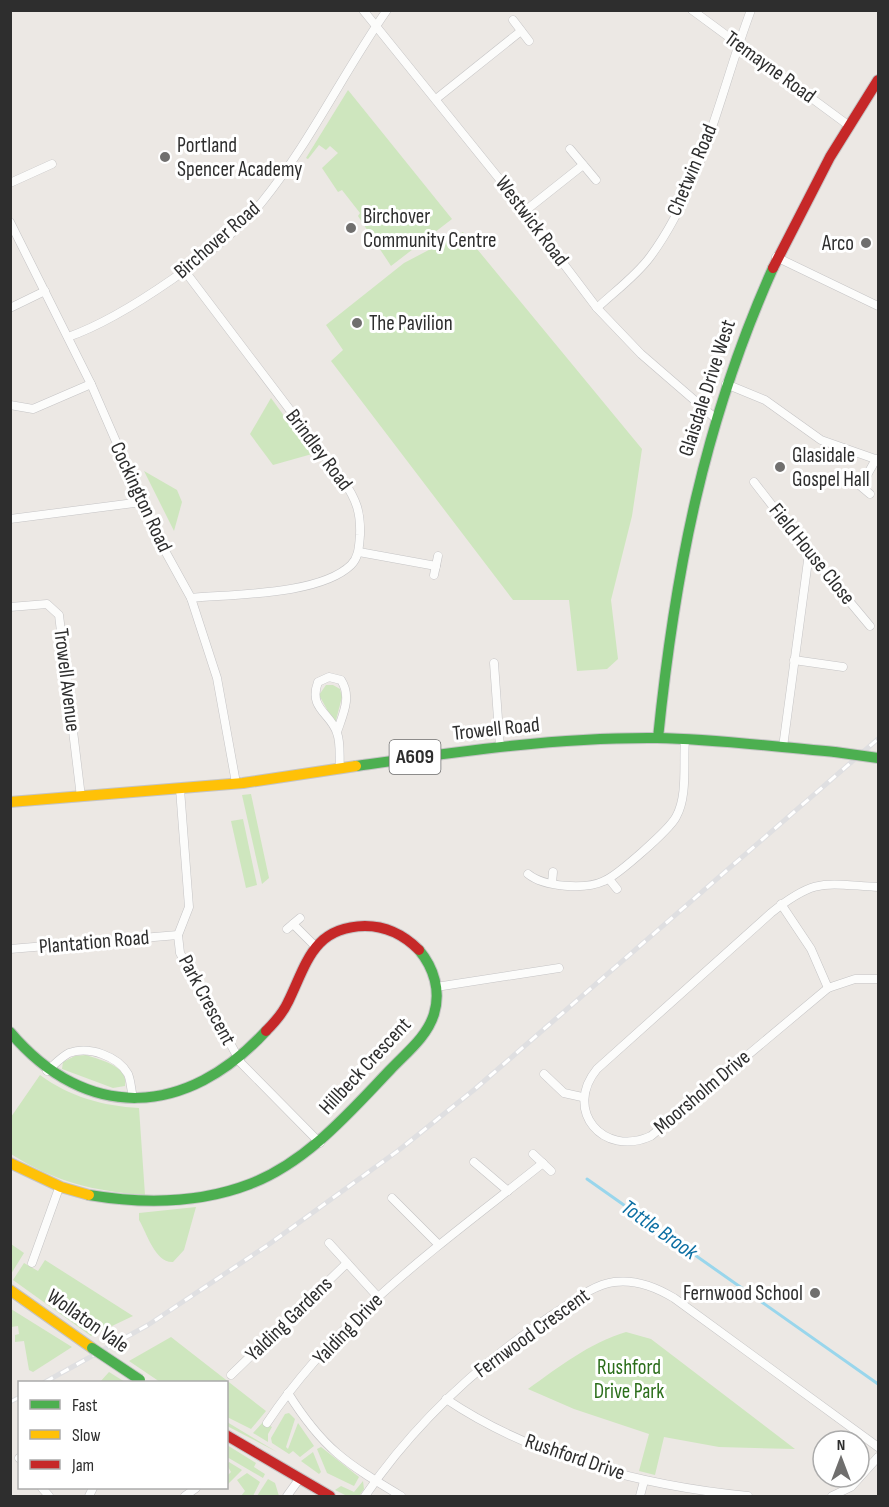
<svg xmlns="http://www.w3.org/2000/svg" width="889" height="1507" font-family="'Sofia Sans Condensed',sans-serif">
	<style>
		.green { fill: #cee6be }
		.lines { fill: none; stroke-linecap: round; stroke-linejoin: round }
		.stream { stroke: #99d6ec; stroke-width: 3 }
		.street-casing { stroke: #c5c4c5; stroke-width: 9 }
		.fast-casing { stroke: #c5c4c5; stroke-width: 12 }
		.slow-casing { stroke: #c5c4c5; stroke-width: 12 }
		.jam-casing { stroke: #c5c4c5; stroke-width: 12 }
		.street { stroke: #fcfcfb; stroke-width: 8 }
		.fast { stroke: #4caf50; stroke-width: 10 }
		.slow { stroke: #ffc107; stroke-width: 10 }
		.jam { stroke: #c62828; stroke-width: 10 }
		.rail-casing { stroke: #dfdfe1; stroke-width: 5 }
		.rail { stroke: #fff; stroke-width: 3; stroke-dasharray: 9; stroke-linecap: butt }
		.fast-bridge-casing { stroke: #c5c4c5; stroke-width: 12; stroke-linecap: butt }
		.fast-bridge { stroke: #4caf50; stroke-width: 10 }
		.poi-dot { fill: #706f6e; stroke: #fff; stroke-width: 2 }
		.labels { text-anchor: middle; dominant-baseline: central; stroke-width: 6; stroke-linejoin: round; paint-order: stroke }
		.shield { fill: #fff; stroke: #6d6d6d; stroke-width: 1.5 }
		.shield-label { font-size: 20px; font-weight: bold; fill: #2e2e2e }
		.street-label { font-size: 21px; fill: #2e2e2e; stroke: #fff }
		.poi-label { font-size: 21px; fill: #2e2e2e; stroke: #fff; text-anchor: start }
		.park-label { font-size: 21px; fill: #2c6e1b; stroke: #fff }
		.water-label { font-size: 22px; font-style: italic; fill: #0d6fa3; stroke: #fff }
	</style>
	<rect width="100%" height="100%" fill="#ece8e4"/>
	<!-- green -->
	<g class="green">
		<path d="M348 90 452 219 391 266 358 216 360 213 342 190 338 192 322 168 338 153 330 146 326 150 319 145 308 159 306 158Z"/>
		<path d="M463 232 642 449 632 516 611 600 618 659 607 669 577 671 569 600H513L331 361 343 350 326 325 404 263Z"/>
		<path d="M271 398 312 454 273 465 250 434Z"/>
		<path d="M144 471 177 490 182 502 174 531Z"/>
		<path d="M326 685H333L340 689 342 697 335 724 319 695Z"/>
		<path d="M251 794 269 878 262 884 242 795Z"/>
		<path d="M243 819 257 885 246 888 231 821Z"/>
		<path d="M86 1055C101 1060 129 1066 125 1086L113 1088 62 1069 63 1062 75 1056Z"/>
		<path d="M40 1075C70 1097 103 1106 139 1108L145 1195C93 1191 55 1182 11 1154V1117Z"/>
		<path d="M196 1207 184 1250 173 1262C155 1263 147 1233 139 1220V1213Z"/>
		<path d="M11 1244 24 1253 11 1274Z"/>
		<path d="M45 1260 133 1316 91 1336 13 1280 24 1263 38 1271Z"/>
		<path d="M11 1309 72 1347 33 1372 29 1370 24 1341 15 1342V1335L19 1334 18 1326 11 1327Z"/>
		<path d="M626 1332 651 1339 795 1449 719 1447 664 1437 655 1475 639 1471 649 1434 574 1409 528 1389C559 1367 589 1343 626 1332Z"/>
		<path d="M171 1337 266 1411 251 1429 227 1417 226 1382H160L129 1361Z"/>
		<path d="M109 1372 125 1382H100Z"/>
		<path d="M289 1413 295 1419 286 1447 288 1449 298 1423 314 1446 300 1457 293 1451 289 1454 272 1443 271 1438 285 1414Z"/>
		<path d="M227 1422 277 1452 227 1426Z"/>
		<path d="M263 1422 272 1427 268 1434V1442L253 1433Z"/>
		<path d="M227 1445 256 1463 254 1467 265 1474 263 1478 227 1457Z"/>
		<path d="M321 1447 359 1477 354 1486 327 1473 317 1449Z"/>
		<path d="M313 1452 321 1472 319 1474 301 1461Z"/>
		<path d="M229 1462 242 1470 227 1485V1476L231 1472 227 1465Z"/>
		<path d="M247 1473 260 1482 253 1496H241L245 1491 237 1480Z"/>
		<path d="M268 1479 275 1483 279 1496H257Z"/>
		<path d="M363 1481 364 1489 359 1496H347L335 1490 341 1486 354 1492Z"/>
	</g>
	<g class="lines">
		<!-- stream -->
		<path class="stream" d="M587 1179 878 1384"/>
		<!-- street casing -->
		<g class="street-casing">
			<g id="street">
				<path d="M363 10 501 181 597 308 641 354 715 418"/>
				<path d="M692 10 848 125"/>
				<path d="M513 20 529 41"/>
				<path d="M436 99 521 31"/>
				<path d="M570 149 596 180"/>
				<path d="M10 183 52 164"/>
				<path d="M525 211 583 165"/>
				<path d="M10 222 91 384 159 540 191 598 217 678 236 783"/>
				<path d="M776 257 878 306"/>
				<path d="M184 270 343 480C356 499 361 512 360 535 359 546 359 557 351 565 320 595 234 594 191 598"/>
				<path d="M10 308 45 291"/>
				<path d="M597 308C614 292 636 276 650 257 703 185 720 92 751 10"/>
				<path d="M68 337C123 318 225 248 262 202 310 143 343 73 387 10"/>
				<path d="M726 384 765 400 821 440 878 460"/>
				<path d="M10 405 33 409 91 384"/>
				<path d="M851 478 870 494"/>
				<path d="M754 482 809 553 870 626"/>
				<path d="M861 486 876 459"/>
				<path d="M10 519 142 502"/>
				<path d="M359 552 436 566"/>
				<path d="M434 575 438 556"/>
				<path d="M10 607 47 604 59 615 81 797"/>
				<path d="M794 660 843 667"/>
				<path d="M494 663 500 747"/>
				<path d="M337 732C343 714 352 697 341 680L329 677 318 682C308 709 331 713 337 733 341 743 339 757 340 768"/>
				<path d="M783 747 809 553"/>
				<path d="M180 789 189 907 178 935 180 953 241 1063 320 1143"/>
				<path d="M528 874C544 887 585 890 604 881 618 875 669 830 676 817 688 796 683 763 685 739"/>
				<path d="M609 879 617 889"/>
				<path d="M552 883 553 872"/>
				<path d="M878 887C824 884 816 877 771 913L597 1069C563 1110 603 1158 651 1136L828 988 855 979H878"/>
				<path d="M781 904 811 949 828 988"/>
				<path d="M293 924 315 946"/>
				<path d="M287 929 300 918"/>
				<path d="M10 949 178 935"/>
				<path d="M436 987 559 968"/>
				<path d="M47 1071C54 1065 61 1057 69 1053 89 1046 118 1056 128 1074 131 1081 131 1090 133 1098"/>
				<path d="M544 1074 564 1093 582 1097"/>
				<path d="M533 1154 551 1171"/>
				<path d="M474 1162 508 1191"/>
				<path d="M392 1198 438 1244"/>
				<path d="M329 1243 378 1297"/>
				<path d="M32 1263 59 1188"/>
				<path d="M231 1375 347 1263"/>
				<path d="M288 1393C323 1449 346 1463 401 1496"/>
				<path d="M446 1399C534 1458 644 1486 748 1496"/>
				<path d="M267 1423C338 1316 444 1242 543 1163"/>
				<path d="M19 1458 20 1459"/>
				<path d="M42 1488 49 1496"/>
				<path d="M89 1496 93 1488"/>
				<path d="M185 1496 196 1488"/>
				<path d="M287 1496 300 1478"/>
				<path d="M365 1496C416 1421 482 1361 558 1311 575 1300 593 1285 614 1282 636 1279 656 1287 674 1298L878 1447"/>
				<path d="M640 1496 644 1481"/>
				<path d="M832 1496 851 1487 878 1457"/>
			</g>
		</g>
		<!-- fast casing -->
		<g class="fast-casing">
			<g id="fast">
				<path d="M658 738C675 571 704 422 773 268"/>
				<path d="M356 766C455 752 556 737 657 738 716 739 776 747 835 752"/>
				<path d="M10 1032C87 1123 187 1117 266 1031"/>
				<path d="M89 1195C143 1204 198 1204 250 1184 307 1162 349 1113 390 1070 406 1053 427 1037 434 1014 441 991 434 968 419 950"/>
			</g>
		</g>
		<!-- slow casing -->
		<g class="slow-casing">
			<g id="slow">
				<path d="M10 802 243 783 356 766"/>
				<path d="M10 1163 61 1187 89 1195"/>
				<path d="M10 1290 92 1348"/>
			</g>
		</g>
		<!-- jam casing -->
		<g class="jam-casing">
			<g id="jam">
				<path d="M773 268 830 157 878 80"/>
				<path d="M266 1031C275 1022 283 1013 288 1002 307 963 313 927 365 926 386 926 405 936 419 950"/>
				<path d="M226 1435 330 1496"/>
			</g>
		</g>
		<!-- street -->
		<use href="#street" class="street"/>
		<!-- fast -->
		<use href="#fast" class="fast"/>
		<!-- slow -->
		<use href="#slow" class="slow"/>
		<!-- jam -->
		<use href="#jam" class="jam"/>
		<!-- rail casing -->
		<g class="rail-casing">
			<g id="rail">
				<path d="M45 1382 148 1325 268 1245 399 1150 475 1089 878 739"/>
				<path d="M10 1402 20 1397"/>
			</g>
		</g>
		<!-- rail -->
		<use href="#rail" class="rail"/>
		<!-- fast-bridge casing -->
		<g class="fast-bridge-casing">
			<g id="fast-bridge">
				<path d="M835 752 878 758"/>
				<path d="M92 1348 140 1380"/>
			</g>
		</g>
		<!-- fast-bridge -->
		<use href="#fast-bridge" class="fast-bridge"/>
	</g>
	<!-- markers -->
	<g class="poi-dot">
		<circle cx="165" cy="157" r="6"/>
		<circle cx="351" cy="228" r="6"/>
		<circle cx="866" cy="243" r="6"/>
		<circle cx="357" cy="323" r="6"/>
		<circle cx="780" cy="467" r="6"/>
		<circle cx="815" cy="1293" r="6"/>
	</g>
	<g class="labels">
		<!-- shield labels -->
		<rect class="shield" x="389.5" y="740" width="51" height="34" rx="4.5"/>
		<g class="shield-label">
			<text x="415" y="757">A609</text>
		</g>
		<!-- street labels -->
		<g class="street-label">
			<text transform="translate(770 67) rotate(36)">Tremayne Road</text>
			<text transform="translate(692 170) rotate(-67)">Chetwin Road</text>
			<text transform="translate(532 221) rotate(53)">Westwick Road</text>
			<text transform="translate(217 240) rotate(-41)">Birchover Road</text>
			<text transform="translate(707 388) rotate(-72)">Glaisdale Drive West</text>
			<text transform="translate(319 450) rotate(53)">Brindley Road</text>
			<text transform="translate(141 497) rotate(65)">Cockington Road</text>
			<text transform="translate(812 554) rotate(51)">Field House Close</text>
			<text transform="translate(67 680) rotate(83)">Trowell Avenue</text>
			<text transform="translate(496 729) rotate(-6)">Trowell Road</text>
			<text transform="translate(94 942) rotate(-5)">Plantation Road</text>
			<text transform="translate(207 1000) rotate(62)">Park Crescent</text>
			<text transform="translate(365 1066) rotate(-47)">Hillbeck Crescent</text>
			<text transform="translate(702 1092) rotate(-40)">Moorsholm Drive</text>
			<text transform="translate(289 1319) rotate(-44)">Yalding Gardens</text>
			<text transform="translate(88 1321) rotate(35)">Wollaton Vale</text>
			<text transform="translate(348 1329) rotate(-46)">Yalding Drive</text>
			<text transform="translate(532 1333) rotate(-36)">Fernwood Crescent</text>
			<text transform="translate(575 1457) rotate(19)">Rushford Drive</text>
		</g>
		<!-- poi labels -->
		<g class="poi-label">
			<text x="177" y="145">Portland<tspan x="177" dy="24">Spencer Academy</tspan></text>
			<text x="363" y="216">Birchover<tspan x="363" dy="24">Community Centre</tspan></text>
			<text x="854" y="243" text-anchor="end">Arco</text>
			<text x="369" y="323">The Pavilion</text>
			<text x="792" y="455">Glasidale<tspan x="792" dy="24">Gospel Hall</tspan></text>
			<text x="803" y="1293" text-anchor="end">Fernwood School</text>
		</g>
		<!-- park labels -->
		<g class="park-label">
			<text x="629" y="1367">Rushford<tspan x="629" dy="24">Drive Park</tspan></text>
		</g>
		<!-- water labels -->
		<g class="water-label">
			<text transform="translate(659 1230) rotate(35)">Tottle Brook</text>
		</g>
	</g>
	<!-- border -->
	<rect width="889" height="1507" fill="none" stroke="#2e2e2e" stroke-width="24"/>
	<!-- legend -->
	<rect x="18" y="1381" width="210" height="108" fill="#ffffff" stroke="#ababab" stroke-width="1.5"/>
	<rect x="30" y="1400" width="30" height="9" fill="#4caf50" stroke="#ababab" stroke-width="1.5"/>
	<text x="72" y="1411" font-size="18" fill="#2e2e2e">Fast</text>
	<rect x="30" y="1430" width="30" height="9" fill="#ffc107" stroke="#ababab" stroke-width="1.5"/>
	<text x="72" y="1441" font-size="18" fill="#2e2e2e">Slow</text>
	<rect x="30" y="1460" width="30" height="9" fill="#c62828" stroke="#ababab" stroke-width="1.5"/>
	<text x="72" y="1471" font-size="18" fill="#2e2e2e">Jam</text>
	<!-- north arrow -->
	<g transform="translate(841 1459)"><circle r="28" fill="#ffffff" stroke="#ababab" stroke-width="1.5"/>
	<path d="M0-4.5L10 22L0 15L-10 22Z" fill="#706f6e"/>
	<text y="-9" font-size="16" font-weight="bold" text-anchor="middle" fill="#2e2e2e">N</text>
	</g>
</svg>
